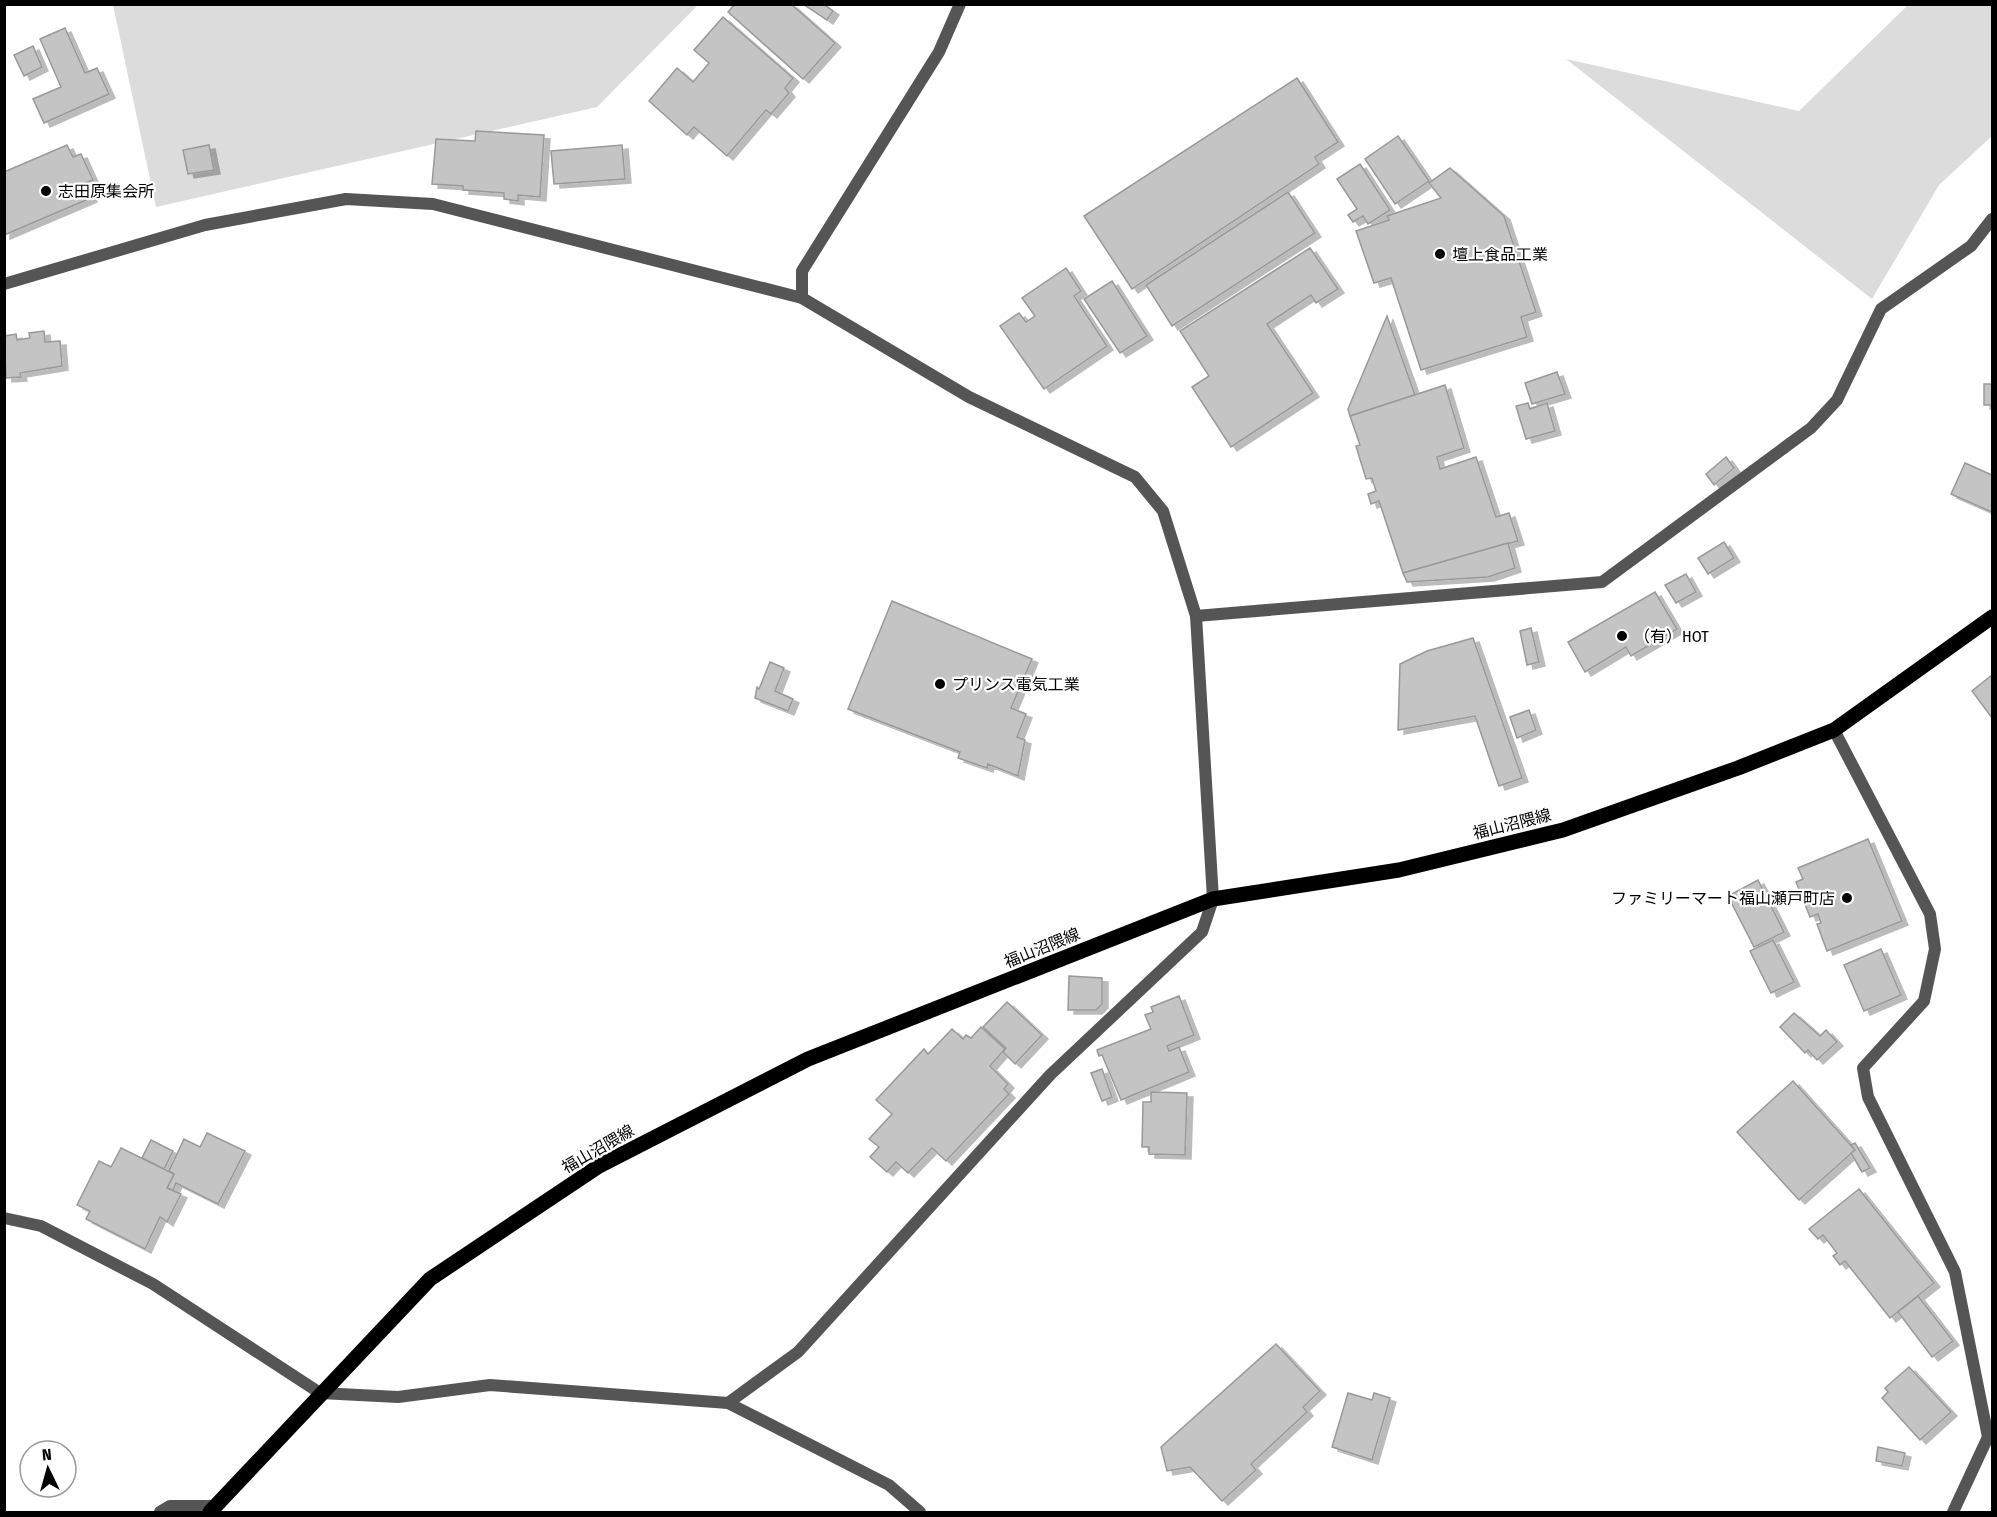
<svg xmlns="http://www.w3.org/2000/svg" width="1997" height="1517" font-family="'Fira Sans Condensed','Noto Sans JP',sans-serif">
	<style>
		.green { fill: #dcdcdc }
		.building { fill: #c4c4c4; stroke: #999; stroke-width: 1.5; filter: url(#shadow) }
		.lines { fill: none; stroke-linecap: round; stroke-linejoin: round }
		.lane { stroke: #555; stroke-width: 12 }
		.street { stroke: #555; stroke-width: 12 }
		.primary { stroke: #000; stroke-width: 15 }
		.poi-dot { fill: #000; stroke: #fff; stroke-width: 2 }
		.labels { text-anchor: middle; dominant-baseline: central; stroke-width: 4.5; stroke-linejoin: round; paint-order: stroke }
		.poi-label { font-size: 16px; fill: #000; stroke: #fff; text-anchor: start }
		.street-label { font-size: 16px; fill: #000; stroke: #fff }
	</style>
	<defs>
		<filter id="shadow"><feDropShadow dx="6" dy="4" stdDeviation="0" flood-color="#0004"/></filter>
	</defs>
	<rect width="100%" height="100%" fill="#fff"/>
	<!-- green -->
	<g class="green">
		<path d="M113 5H698L597 107 156 207Z"/>
		<path d="M1908 5H1992V136L1939 185 1872 299 1566 59 1799 111Z"/>
	</g>
	<!-- building -->
	<g class="building">
		<path d="M735 4H791L835 43 803 79 728 12Z"/>
		<path d="M803 4H823L833 11 827 20Z"/>
		<path d="M723 17 793 78 785 88 789 93 771 114 766 110 727 156 694 127 687 135 649 101 677 68 693 82 709 63 694 50Z"/>
		<path d="M65 28 85 73 97 68 109 94 44 123 33 99 61 87 40 39Z"/>
		<path d="M33 46 42 67 24 76 14 55Z"/>
		<path d="M1297 78 1338 142 1315 157 1319 164 1132 289 1084 216Z"/>
		<path d="M476 131 544 135 540 197 518 195V201L504 199V193L463 190V186L432 184 436 139 475 141Z"/>
		<path d="M1398 136 1429 181 1395 204 1365 159Z"/>
		<path d="M67 145 73 157 81 154 93 180 85 183 91 198 4 235V172Z"/>
		<path d="M209 145 214 170 188 174 183 150Z"/>
		<path d="M622 145 625 179 554 184 551 151Z"/>
		<path d="M1360 164 1390 210 1368 224 1363 216 1353 222 1348 215 1357 209 1337 179Z"/>
		<path d="M1450 168 1504 216 1536 312 1521 317 1527 337 1421 370 1391 278 1374 283 1356 231 1389 220 1387 216 1441 198 1429 183Z"/>
		<path d="M1288 192 1315 233 1172 326 1146 285Z"/>
		<path d="M1310 248 1338 289 1316 303 1311 295 1267 324 1313 393 1231 447 1192 387 1209 376 1180 331Z"/>
		<path d="M1066 268 1081 291 1074 296 1107 346 1044 389 1000 326 1019 313 1026 322 1035 316 1022 298Z"/>
		<path d="M1112 281 1147 336 1120 353 1084 299Z"/>
		<path d="M1387 316 1415 395 1350 416 1348 409Z"/>
		<path d="M44 331 45 342 60 341 62 366 20 373 21 377 6 378 4 336 16 334 17 340 30 338 29 333Z"/>
		<path d="M1557 372 1565 394 1532 404 1525 383Z"/>
		<rect x="1984" y="384" width="8" height="21"/>
		<path d="M1445 385 1464 448 1437 457 1440 469 1476 457 1496 517 1509 513 1518 541 1403 573 1379 501 1371 504 1368 494 1376 491 1372 478 1366 479 1356 446 1360 445 1350 416Z"/>
		<path d="M1528 403 1530 409 1547 403 1555 431 1526 439 1516 406Z"/>
		<path d="M1726 457 1734 468 1714 485 1706 474Z"/>
		<path d="M1965 463 1992 475V512L1951 494Z"/>
		<path d="M1724 542 1734 558 1708 574 1698 558Z"/>
		<path d="M1508 543 1515 568 1488 577 1407 582 1403 573Z"/>
		<path d="M1686 574 1696 592 1676 603 1665 585Z"/>
		<path d="M1655 592 1677 629 1631 656 1626 647 1585 672 1568 642Z"/>
		<path d="M892 601 1032 659 1011 708 1026 714 1017 737 1025 740 1018 776 988 764 987 768 958 758 960 752 848 709Z"/>
		<path d="M1531 628 1539 662 1527 665 1520 631Z"/>
		<path d="M1473 638 1522 778 1499 786 1475 716 1398 730 1400 664 1427 651Z"/>
		<path d="M770 662 784 668 775 691 793 699 788 711 755 698 757 687 759 689Z"/>
		<path d="M1992 675V718L1972 691Z"/>
		<path d="M1529 710 1536 730 1517 738 1510 717Z"/>
		<path d="M1868 839 1902 921 1827 951 1817 924 1821 923 1818 914 1810 917 1796 882 1803 879 1798 868Z"/>
		<path d="M1758 880 1784 932 1754 947 1728 896Z"/>
		<path d="M1773 940 1794 982 1771 993 1750 951Z"/>
		<path d="M1881 949 1901 995 1864 1011 1844 965Z"/>
		<path d="M1069 976 1102 978V1004L1096 1010H1068Z"/>
		<path d="M1179 996 1194 1035 1167 1046 1169 1051 1179 1047 1189 1072 1121 1100 1102 1055 1099 1056 1097 1050 1151 1029 1145 1015 1153 1012 1151 1007Z"/>
		<path d="M1007 1002 1042 1035 1015 1064 1003 1052 1006 1048 983 1027Z"/>
		<path d="M1794 1013 1820 1036 1826 1030 1837 1042 1817 1060 1808 1050 1805 1053 1780 1027Z"/>
		<path d="M981 1027 1005 1049 990 1066 1008 1084 1004 1089 1009 1094 946 1161 932 1148 908 1173 896 1162 887 1172 870 1157 879 1147 869 1139 892 1114 876 1100 924 1049 928 1054 952 1029 963 1039 966 1035 971 1038Z"/>
		<path d="M1102 1069 1112 1097 1102 1101 1091 1073Z"/>
		<path d="M1793 1081 1855 1150 1799 1200 1737 1132Z"/>
		<path d="M1151 1092 1187 1093 1185 1155 1149 1154V1147H1142L1143 1102H1151Z"/>
		<path d="M207 1133 245 1151 218 1204 176 1183 173 1190 167 1188 174 1174 169 1171 184 1139 200 1147Z"/>
		<path d="M151 1140 173 1151 164 1169 142 1158Z"/>
		<path d="M1855 1143 1870 1168 1862 1172 1851 1153 1855 1150 1851 1145Z"/>
		<path d="M121 1148 174 1174 167 1188 181 1194 167 1222 160 1217 145 1249 86 1219 90 1211 77 1205 99 1161 111 1167Z"/>
		<path d="M1859 1189 1934 1283 1890 1318 1845 1261 1840 1265 1833 1256 1837 1253 1823 1235 1818 1239 1809 1229Z"/>
		<path d="M1918 1296 1953 1341 1932 1357 1898 1312Z"/>
		<path d="M1276 1344 1320 1391 1303 1407 1307 1412 1251 1464 1256 1470 1222 1501 1190 1467 1167 1471 1161 1447Z"/>
		<path d="M1909 1367 1951 1412 1920 1440 1882 1398 1888 1392 1885 1388Z"/>
		<path d="M1348 1393 1372 1400 1374 1393 1390 1398 1372 1460 1332 1447Z"/>
		<path d="M1878 1447 1905 1453 1902 1466 1876 1461Z"/>
	</g>
	<g class="lines">
		<!-- lane -->
		<g class="lane">
			<path d="M802 298V271L939 52 960 4"/>
			<path d="M4 1218 41 1226 153 1284 320 1393"/>
		</g>
		<!-- street -->
		<g class="street">
			<path d="M4 284 205 225 346 199 433 204 802 298 969 397 1135 477 1163 511 1196 616 1213 899 1202 932 1050 1075 798 1352 728 1403"/>
			<path d="M1196 616 1602 582 1811 428 1837 400 1881 309 1971 246 1992 219"/>
			<path d="M1834 730 1930 914 1935 949 1924 1001 1863 1068 1868 1097 1955 1272 1988 1437 1992 1438"/>
			<path d="M320 1393 398 1397 490 1385 728 1403 889 1485 920 1512"/>
			<path d="M160 1512 170 1506H215"/>
			<path d="M1953 1512 1988 1437"/>
		</g>
		<!-- primary -->
		<path class="primary" d="M210 1512 430 1279 599 1166 808 1059 1213 899 1399 870 1563 830 1738 768 1834 730 1992 617"/>
	</g>
	<!-- markers -->
	<g class="poi-dot">
		<circle cx="46" cy="191" r="6"/>
		<circle cx="1440" cy="254" r="6"/>
		<circle cx="1622" cy="636" r="6"/>
		<circle cx="940" cy="684" r="6"/>
		<circle cx="1847" cy="898" r="6"/>
	</g>
	<g class="labels">
		<!-- poi labels -->
		<g class="poi-label">
			<text x="58" y="191">志田原集会所</text>
			<text x="1452" y="254">壇上食品工業</text>
			<text x="1634" y="636">（有）HOT</text>
			<text x="952" y="684">プリンス電気工業</text>
			<text x="1835" y="898" text-anchor="end">ファミリーマート福山瀬戸町店</text>
		</g>
		<!-- street labels -->
		<g class="street-label">
			<text transform="translate(1512 824) rotate(-14)">福山沼隈線</text>
			<text transform="translate(1042 948) rotate(-22)">福山沼隈線</text>
			<text transform="translate(598 1149) rotate(-30)">福山沼隈線</text>
		</g>
	</g>
	<!-- border -->
	<rect width="1997" height="1517" fill="none" stroke="#000000" stroke-width="12"/>
	<!-- north arrow -->
	<g transform="translate(48 1469) rotate(355)"><circle r="28" fill="#ffffff" stroke="#999999" stroke-width="1.5"/>
	<path d="M0-4.5L10 22L0 15L-10 22Z" fill="#000000"/>
	<text y="-9" font-size="16" font-weight="bold" text-anchor="middle" fill="#000000">N</text>
	</g>
</svg>
